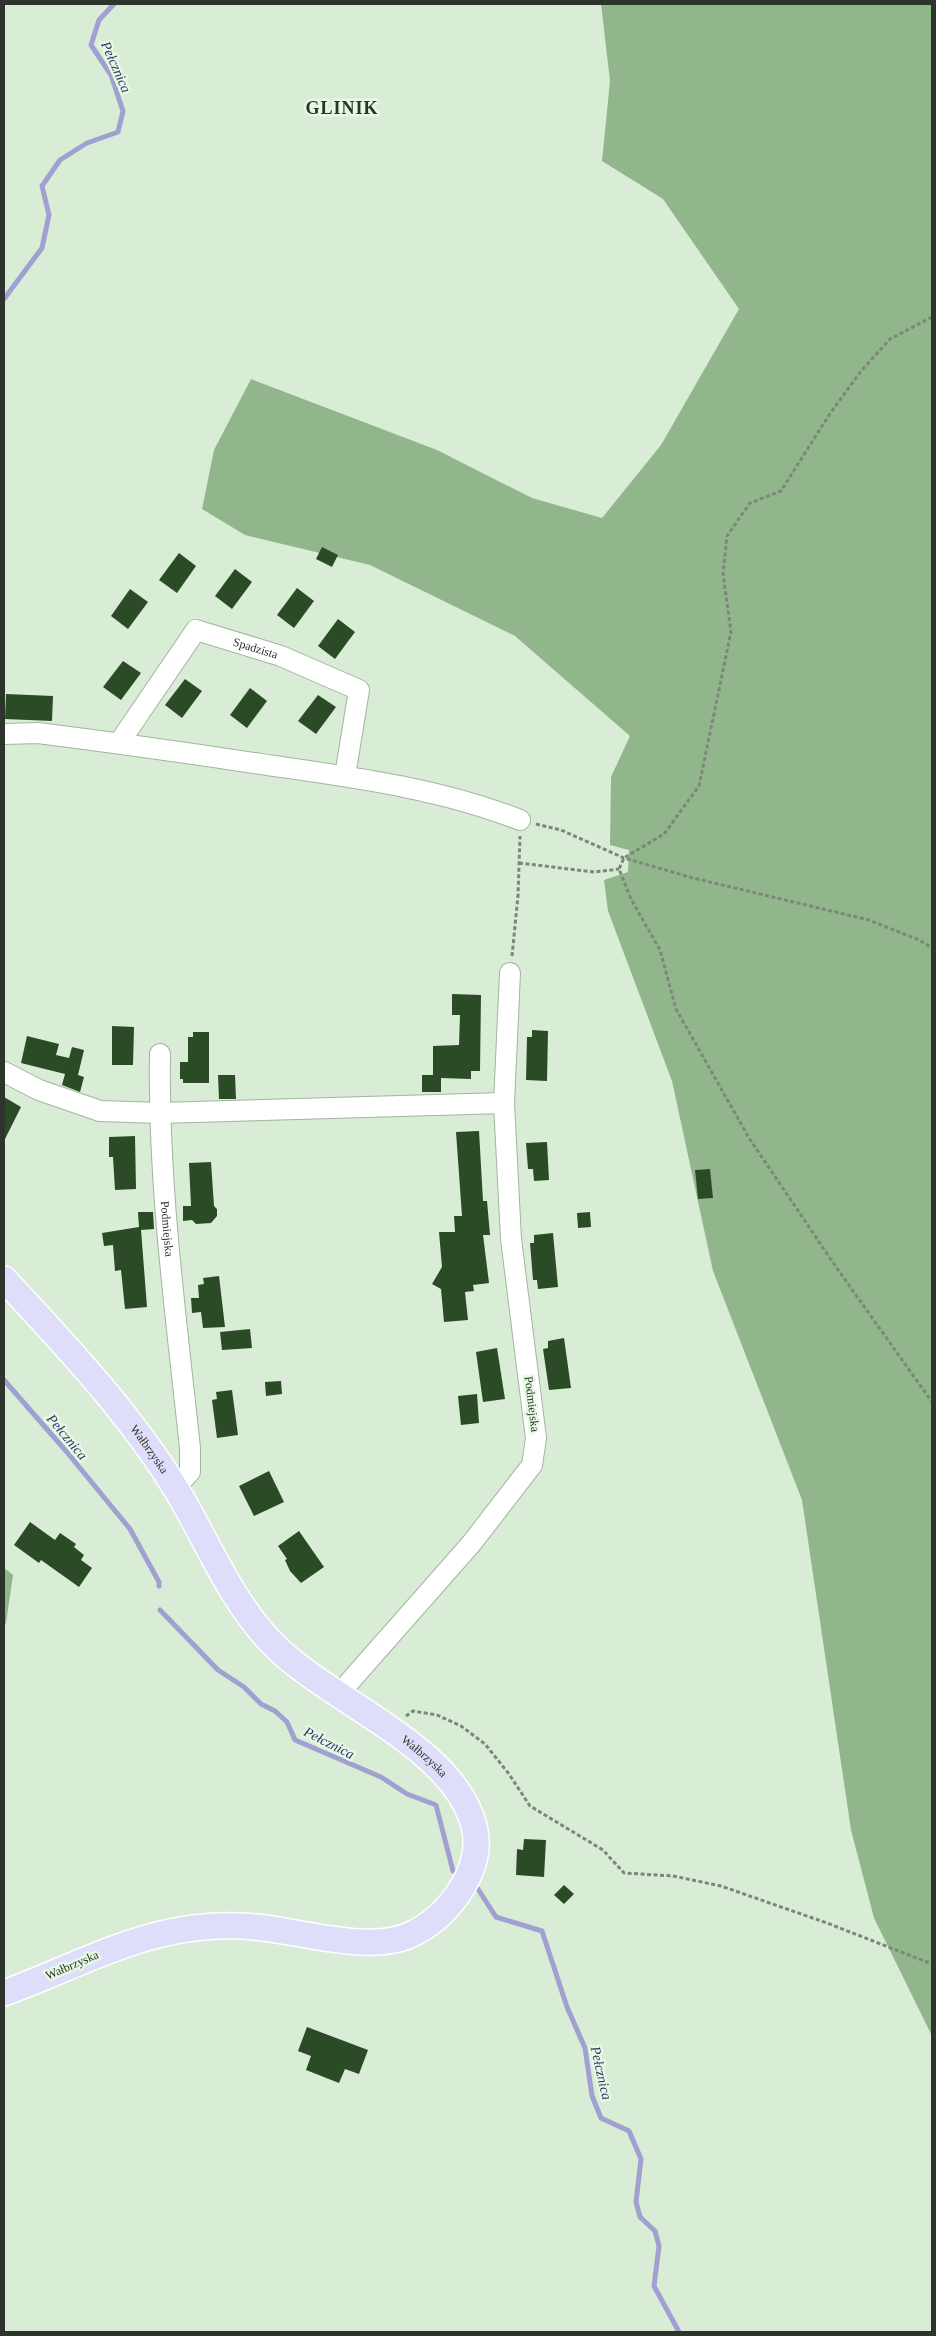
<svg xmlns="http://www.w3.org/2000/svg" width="936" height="2336" font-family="'Times New Roman',serif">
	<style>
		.forest { fill: #92b68c }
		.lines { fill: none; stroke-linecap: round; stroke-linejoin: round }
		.stream { stroke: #a1a0d1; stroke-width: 5 }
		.building { fill: #2b4b26 }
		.minor-casing { stroke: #a3b5a0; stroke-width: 22 }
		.major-casing { stroke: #fff; stroke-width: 28 }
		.path { stroke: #7b8879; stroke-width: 3; stroke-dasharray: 4 2.5; stroke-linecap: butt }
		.minor { stroke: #fff; stroke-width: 20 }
		.major { stroke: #deddfa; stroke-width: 25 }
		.labels { text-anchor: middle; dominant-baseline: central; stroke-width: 5; stroke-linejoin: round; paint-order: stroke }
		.street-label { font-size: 12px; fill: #2c342b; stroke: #e6f9e3 }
		.water-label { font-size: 14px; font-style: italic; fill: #342d69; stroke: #e6f9e3 }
		.district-label { font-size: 18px; font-weight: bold; letter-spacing: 1px; fill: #2c342b; stroke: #e6f9e3 }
	</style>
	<rect width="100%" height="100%" fill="#d9ecd6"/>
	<!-- forest -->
	<g class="forest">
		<path d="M601 4H932V2036L874 1918 851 1830 802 1500 713 1271 672 1081 608 911 604 880 628 872 629 850 610 845 611 777 630 736 515 636 370 565 245 535 202 509 214 450 251 379 437 450 532 498 602 518 661 445 739 309 663 199 602 161 610 81Z"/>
		<path d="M4 1568 13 1575 6 1623 4 1626Z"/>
	</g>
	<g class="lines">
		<!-- stream -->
		<g class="stream">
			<path d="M4 299 42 248 49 215 42 186 60 160 87 143 118 132 123 111 111 75 91 45 99 20 114 4"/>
			<path d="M4 1380 66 1451 130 1529 159 1582V1586"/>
			<path d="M160 1610 218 1670 244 1687 261 1704 275 1711 287 1722 295 1740 381 1777 407 1794 436 1805 453 1871"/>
			<path d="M478 1889 496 1917 542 1931 567 2007 585 2048 592 2096 601 2118 629 2131 641 2159 636 2202 640 2217 655 2231 659 2246 654 2286 679 2332"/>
		</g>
	</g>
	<!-- building -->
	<g class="building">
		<path d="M322 547 338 555 332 567 316 559Z"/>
		<path d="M179 553 196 566 177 593 159 580Z"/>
		<path d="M235 569 252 582 232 609 215 596Z"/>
		<path d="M297 588 314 601 294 628 277 615Z"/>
		<path d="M130 589 148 602 128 629 111 616Z"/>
		<path d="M338 619 355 632 335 659 318 646Z"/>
		<path d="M123 661 141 673 121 700 103 687Z"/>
		<path d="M185 679 202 691 182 718 165 705Z"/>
		<path d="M250 688 267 701 247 728 230 715Z"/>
		<path d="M6 694 53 696 52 721 5 719Z"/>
		<path d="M318 695 336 707 316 734 298 721Z"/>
		<path d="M452 994 481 995 480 1071H471V1079L441 1078V1092H422V1075H433V1046L459 1045 460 1015H452Z"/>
		<path d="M112 1026 134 1027 133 1065H112Z"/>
		<path d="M532 1030 548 1031 547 1081 526 1080 527 1037H532Z"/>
		<path d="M193 1032H209V1083H183V1079H180V1062H188V1037H193Z"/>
		<path d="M27 1036 59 1044 56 1055 69 1058 72 1047 84 1050 78 1075 84 1077 80 1092 62 1085 65 1074 21 1063Z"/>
		<path d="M218 1075H235L236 1099H219Z"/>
		<path d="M4 1097 21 1107 4 1141Z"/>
		<path d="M479 1131 483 1201H487L490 1235H483L489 1283 473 1285 474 1291 465 1292 468 1320 444 1322 441 1289 432 1284 442 1267 439 1232H455L454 1216H462L456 1132Z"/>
		<path d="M135 1136 136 1189 115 1190 113 1157H109V1137Z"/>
		<path d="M547 1142 549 1180 534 1181 533 1169H528L526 1143Z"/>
		<path d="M211 1162 214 1206 217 1209V1216L211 1223 196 1224 192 1220 183 1221V1206H191L189 1163Z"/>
		<path d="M710 1169 713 1198 698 1199 695 1170Z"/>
		<path d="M138 1212H153L154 1229 141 1230 147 1307 125 1309 121 1270 115 1271 113 1245 104 1246 102 1233 139 1227Z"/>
		<path d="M590 1212 591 1227 578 1228 577 1213Z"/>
		<path d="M553 1233 558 1287 538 1289 537 1280H533L530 1243H534V1235Z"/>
		<path d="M219 1276 225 1327 203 1328 201 1312 192 1313 191 1298H199L198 1285 204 1284 203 1278Z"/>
		<path d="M250 1329 252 1348 222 1350 220 1332Z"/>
		<path d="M564 1338 571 1388 549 1390 543 1349 548 1348V1341Z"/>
		<path d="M497 1348 505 1399 483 1402 476 1352Z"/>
		<path d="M281 1381 282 1394 266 1396 265 1382Z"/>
		<path d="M232 1390 238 1435 217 1438 212 1400 217 1399 216 1392Z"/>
		<path d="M477 1394 479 1423 461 1425 458 1396Z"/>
		<path d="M269 1471 284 1502 254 1516 239 1486Z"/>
		<path d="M30 1522 55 1540 60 1533 76 1544 74 1547 84 1555 81 1560 92 1568 79 1587 41 1560 39 1563 14 1545Z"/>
		<path d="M299 1531 324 1567 301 1583 290 1571 285 1560 287 1559 278 1546Z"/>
		<path d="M524 1839 546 1840 544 1877 516 1875 517 1849 523 1850Z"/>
		<path d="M564 1885 574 1894 564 1904 554 1895Z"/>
		<path d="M307 2027 368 2050 359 2074 345 2069 339 2083 306 2070 311 2056 298 2051Z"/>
	</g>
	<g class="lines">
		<!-- minor casing -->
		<g class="minor-casing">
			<g id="minor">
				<path d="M4 734 38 733C117 743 195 754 274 766 358 778 441 789 520 820"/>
				<path id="s1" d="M119 743 196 630 281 656 359 690 345 776"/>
				<path id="s2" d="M160 1054C158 1186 176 1316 190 1448V1472L175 1488"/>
				<path d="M4 1072 39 1090 100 1111 159 1113 504 1103"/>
				<path d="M338 1695 471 1544 532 1465 536 1438 511 1239 504 1103 510 973"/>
			</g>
		</g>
		<!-- major casing -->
		<g class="major-casing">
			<g id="major">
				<path id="s3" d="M4 1279C65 1345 129 1412 176 1489 207 1540 229 1598 271 1642 325 1700 454 1745 474 1826 485 1867 451 1913 416 1932 376 1955 307 1933 264 1928 162 1915 94 1960 4 1993"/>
			</g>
		</g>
		<!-- path -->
		<g class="path">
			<path d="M932 317 890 339 861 371 829 415 781 491 750 503 727 536 723 574 731 632 699 786 664 834 624 858 619 869 631 899 660 950 676 1009 749 1138 836 1267 932 1402"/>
			<path d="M536 824 561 830 624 858 693 878 869 920 919 940 932 948"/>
			<path d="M519 863 594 872 619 869"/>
			<path d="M512 956 518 896 520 836"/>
			<path d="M406 1716 413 1711 437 1715 461 1726 485 1744 509 1774 530 1806 603 1850 624 1873 673 1876 721 1886 827 1923 932 1964"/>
		</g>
		<!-- minor -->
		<use href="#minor" class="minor"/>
		<!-- major -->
		<use href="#major" class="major"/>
	</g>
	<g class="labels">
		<!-- street labels -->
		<g class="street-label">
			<text stroke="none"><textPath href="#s1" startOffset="199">Spadzista</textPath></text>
			<text stroke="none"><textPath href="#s2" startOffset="175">Podmiejska</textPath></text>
			<text transform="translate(532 1404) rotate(83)">Podmiejska</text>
			<text stroke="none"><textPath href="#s3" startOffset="224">Wałbrzyska</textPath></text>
			<text stroke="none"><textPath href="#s3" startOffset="644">Wałbrzyska</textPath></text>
			<text transform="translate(72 1965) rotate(-23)">Wałbrzyska</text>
		</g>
		<!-- water labels -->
		<g class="water-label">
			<text transform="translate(116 67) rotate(66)">Pełcznica</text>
			<text transform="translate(67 1437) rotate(50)">Pełcznica</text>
			<text transform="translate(329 1743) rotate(27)">Pełcznica</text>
			<text transform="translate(601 2073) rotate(77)">Pełcznica</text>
		</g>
		<!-- district labels -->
		<g class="district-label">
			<text x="342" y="108">GLINIK</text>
		</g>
	</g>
	<!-- border -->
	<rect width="936" height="2336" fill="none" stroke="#2c342b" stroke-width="10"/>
</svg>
